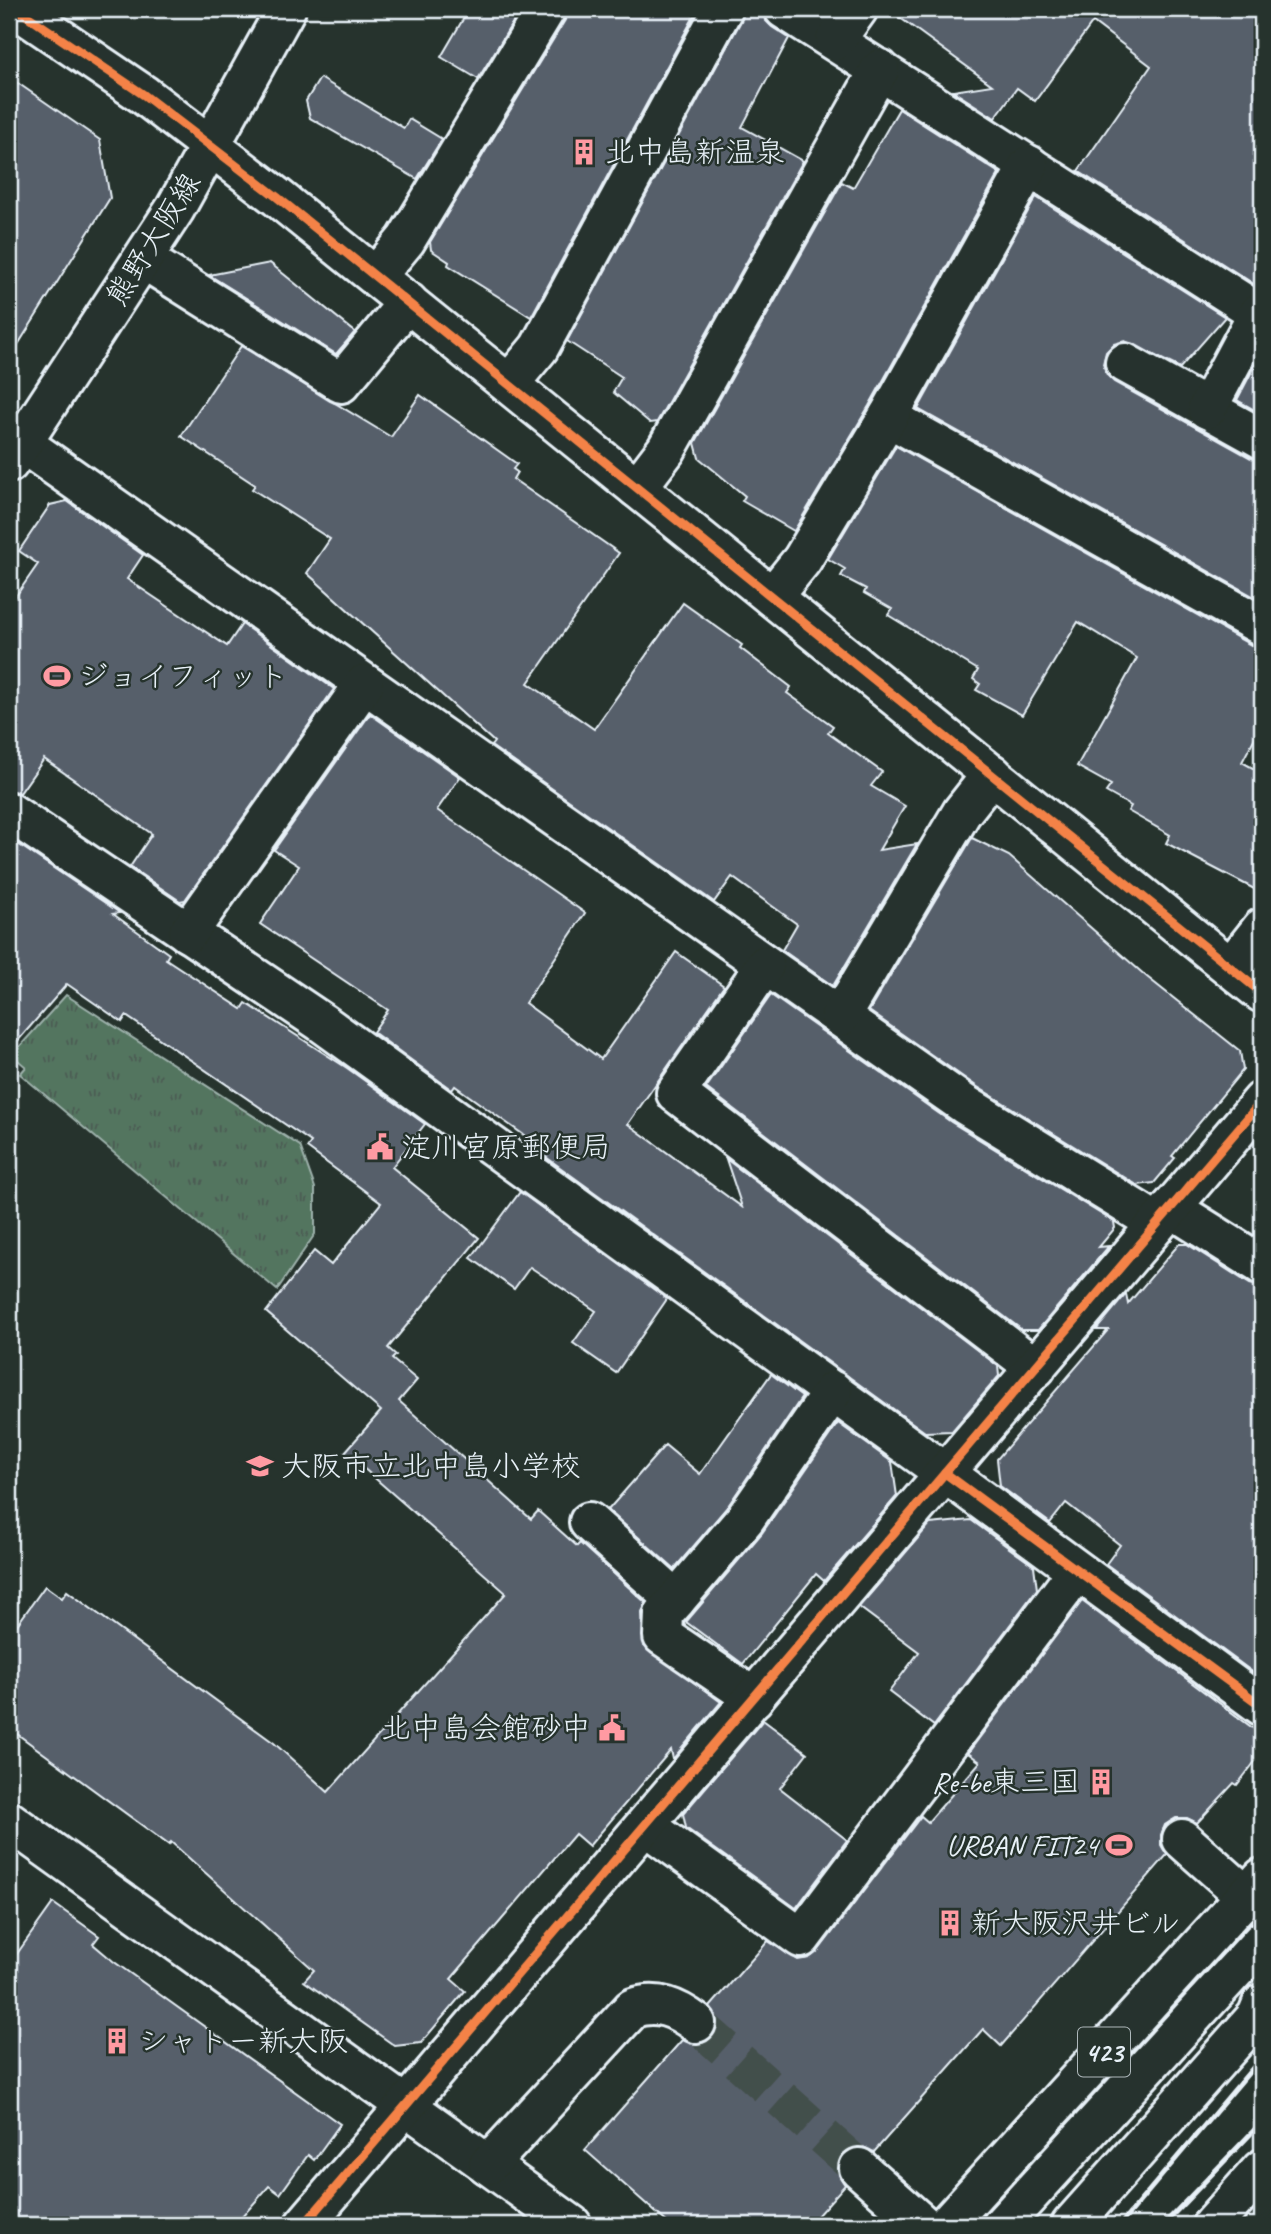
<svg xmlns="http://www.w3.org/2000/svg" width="1271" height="2234" font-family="Caveat,'Klee One',sans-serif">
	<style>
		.grass { fill: url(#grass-tufts); stroke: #9eb2ac; stroke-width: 2 }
		.building { fill: #575e6b; stroke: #e8f1f8; stroke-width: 2 }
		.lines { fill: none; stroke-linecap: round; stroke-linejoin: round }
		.minor-tunnel { stroke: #43504b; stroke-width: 38; stroke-dasharray: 38 19; stroke-linecap: butt }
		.minor-casing { stroke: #e8f1f8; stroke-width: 44 }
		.major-casing { stroke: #e8f1f8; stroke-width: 44 }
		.highway-casing { stroke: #e8f1f8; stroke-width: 44 }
		.minor { stroke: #26332d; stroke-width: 38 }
		.major { stroke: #26332d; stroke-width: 38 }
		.highway { stroke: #26332d; stroke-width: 38 }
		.rail { stroke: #e8f1f8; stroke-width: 5 }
		.cycleway-casing { stroke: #26332d; stroke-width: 13 }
		.cycleway { stroke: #f48246; stroke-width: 9 }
		.labels { text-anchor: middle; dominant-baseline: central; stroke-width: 5; stroke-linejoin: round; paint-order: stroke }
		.shield { fill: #26332d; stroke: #aeb8bb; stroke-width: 2 }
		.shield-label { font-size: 28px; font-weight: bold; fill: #e8f1f8 }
		.poi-label { font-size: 30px; fill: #e8f1f8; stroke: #26332d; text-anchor: start }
		.street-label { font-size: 30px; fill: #e8f1f8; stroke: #26332d }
	</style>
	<defs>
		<pattern id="grass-tufts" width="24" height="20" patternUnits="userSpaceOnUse" patternTransform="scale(1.75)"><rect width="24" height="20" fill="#53745f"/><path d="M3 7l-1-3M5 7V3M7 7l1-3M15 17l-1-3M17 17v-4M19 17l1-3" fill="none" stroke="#4c5c53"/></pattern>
	</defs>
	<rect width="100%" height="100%" fill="#26332d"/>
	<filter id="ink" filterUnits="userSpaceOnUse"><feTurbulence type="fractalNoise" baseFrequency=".0143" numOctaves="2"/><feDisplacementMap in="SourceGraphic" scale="14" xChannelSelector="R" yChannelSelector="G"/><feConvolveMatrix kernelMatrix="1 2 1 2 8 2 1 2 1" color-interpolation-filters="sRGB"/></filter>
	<g filter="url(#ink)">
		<!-- grass -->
		<path class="grass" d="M66 995 300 1146 315 1188V1234L277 1290 20 1074 26 1067 12 1055Z"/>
		<!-- building -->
		<g class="building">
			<path d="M469 9H521L478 79 441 57Z"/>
			<path d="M568 9H698L531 317 448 265 449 262 431 250 430 242 565 20Z"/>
			<path d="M745 9H762L765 20 772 27 789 38 742 127 803 161 657 422 650 423 613 392 622 377 567 341 742 19Z"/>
			<path d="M888 9H1262V275L1254 284 1078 171 1151 66 1093 22 1035 101 1017 88 995 118 953 91 992 85Z"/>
			<path d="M9 77 100 140 110 198 9 359Z"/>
			<path d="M320 78 404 128 409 119 442 139 417 179 310 118 306 101Z"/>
			<path d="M899 109 999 173 869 406 794 531 742 501 745 496 699 458 695 443 842 182 853 188Z"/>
			<path d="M1036 197 1225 317 1180 368 1125 341 1114 344 1106 352 1103 364 1107 375 1114 382 1251 458 1262 461V601L918 409Z"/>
			<path d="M270 263 355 332 336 354 209 275Z"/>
			<path d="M241 346 391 437 420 395 517 464 513 469 517 472 513 479 619 553 528 683 594 729 683 603 742 645 740 648 791 687 787 693 833 726 828 733 882 772 871 786 905 806 879 850 917 844 833 986 782 950 797 924 732 877 714 902 491 746 494 742 307 573 330 539 252 489 255 485 181 436Z"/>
			<path d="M1262 352V414L1237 400Z"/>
			<path d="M896 446 1251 645 1262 648V724L1242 762 1262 773V893L1166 843 1170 835 1128 811 1131 806 1106 792 1111 785 1077 766 1137 658 1078 622 1022 715 976 690 980 684 973 679 978 670 888 615 892 609 864 593 866 589 841 576 845 569 828 559Z"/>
			<path d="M67 501 143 555 127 579 227 646 242 624 334 689 185 900 180 901 130 867 152 834 44 759 20 793 9 790V606L38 564 19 551 50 505Z"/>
			<path d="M370 714 460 777 437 810 585 913 525 1003 601 1059 676 952 724 986 628 1124 742 1207 726 1159 998 1366 999 1376 952 1431 925 1432 539 1152 542 1148 455 1086 452 1090 373 1032 388 1010 260 924 299 866 274 850Z"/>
			<path d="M9 838 120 913 113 914 169 954 166 959 242 1009 246 1003 347 1068 425 1124 392 1167 479 1238 388 1348 396 1355 392 1359 417 1380 399 1401 531 1519 538 1511 577 1546 580 1543 646 1603 642 1613 644 1646 721 1702 673 1759 671 1750 589 1846 575 1834 451 1979 465 1991 421 2043 395 2046 304 1981 314 1970 171 1842 169 1845 9 1728V1636L45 1586 62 1598 67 1591 274 1743 328 1792 506 1593 345 1452 381 1411 266 1312 314 1251 331 1265 381 1203 307 1148 311 1142 126 1016 122 1022 67 984 9 1051Z"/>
			<path d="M972 838 1009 856 1147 977 1240 1051 1243 1070 1172 1156 1175 1158 1154 1183 1137 1185 976 1086 869 1011Z"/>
			<path d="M771 995 951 1122 1114 1222 1115 1228 1099 1247 1109 1246 1038 1330H1022L706 1088Z"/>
			<path d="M520 1192 667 1299 616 1373 573 1343 596 1311 530 1267 514 1289 471 1258Z"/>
			<path d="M1179 1244H1187L1250 1284 1262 1287V1679L1106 1564 1120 1545 1066 1503 1050 1523 1000 1486 997 1459 1108 1330H1096L1126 1294 1128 1304Z"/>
			<path d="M771 1374 802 1397 728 1506 674 1569 608 1510 665 1445 700 1474Z"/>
			<path d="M838 1423 892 1462 897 1496 824 1581 816 1574 743 1664 686 1622 762 1533Z"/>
			<path d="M971 1520 1034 1566 1037 1589 934 1726 889 1692 919 1652 859 1607 930 1524Z"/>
			<path d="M1082 1601 1258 1732 1257 1759 1237 1785 1234 1783 1197 1823 1187 1818H1176L1165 1825 1161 1835V1845L1167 1855 1001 2046 983 2029 874 2152 863 2147 852 2148 843 2153 838 2164 839 2175 845 2185 809 2225H670L585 2150 682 2040 695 2045 706 2043 713 2036 718 2024 710 2007 768 1941 798 1960 809 1958 818 1951 918 1820 921 1816 928 1822 980 1762 968 1753Z"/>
			<path d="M763 1720 807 1753 780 1788 847 1840 796 1908 686 1828 683 1814Z"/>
			<path d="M53 1903 99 1936 93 1944 113 1961 340 2124 314 2160 308 2155 280 2194 269 2186 235 2225H9V1965Z"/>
		</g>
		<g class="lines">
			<!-- minor-tunnel -->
			<path class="minor-tunnel" d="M696 2023 859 2168"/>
			<!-- minor casing -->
			<g class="minor-casing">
				<g id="minor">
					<path d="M17 9 144 95 277 197 1262 993"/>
					<path d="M784 9 1262 315"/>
					<path d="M835 41 858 9"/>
					<path d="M143 259 341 383 408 302"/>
					<path d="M376 276 406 240 546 9"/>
					<path d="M1125 363 1262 439"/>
					<path d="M509 384 539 348 723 9"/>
					<path d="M1207 409 1258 313"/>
					<path d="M888 417 1262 626"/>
					<path d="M22 443 964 1104 1157 1223"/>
					<path d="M637 488 666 450 880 69"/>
					<path d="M772 597 802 560 888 417 1029 165"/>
					<path d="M9 812 321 1022 945 1473 1262 1706"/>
					<path d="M188 933 364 684"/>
					<path d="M765 965 676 1093 1036 1368"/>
					<path d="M1231 967 1262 928"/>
					<path d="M840 1017 962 812 992 774"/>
					<path d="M1171 1208 1262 1265"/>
					<path d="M589 1522 676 1600"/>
					<path d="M754 1698 663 1636 664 1614 745 1519 833 1391"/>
					<path d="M9 1821 572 2225"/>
					<path d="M646 1826 801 1938 1077 1572"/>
					<path d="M1182 1839 1246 1896"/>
					<path d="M488 2165 633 2008C658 2000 676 2008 696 2023"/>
					<path d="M859 2168 923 2225"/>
					<path d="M304 2225 1262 1101"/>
				</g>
			</g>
			<!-- major casing -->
			<g class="major-casing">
				<path id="major" d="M9 463 175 209 286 9"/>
			</g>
			<!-- highway casing -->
			<g class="highway-casing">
				<g id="highway">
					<path d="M946 2225 1262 1878"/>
					<path d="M1002 2225 1262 1941"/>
					<path d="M1071 2225 1257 2016 1262 2004"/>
					<path d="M1212 2225 1262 2169"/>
				</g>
			</g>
			<!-- minor -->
			<use href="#minor" class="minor"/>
			<!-- major -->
			<use href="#major" class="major"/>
			<!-- highway -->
			<use href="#highway" class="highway"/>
			<!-- rail -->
			<g class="rail">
				<path d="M1120 2225 1262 2057"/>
				<path d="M1163 2225 1262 2122"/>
			</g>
			<!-- cycleway casing -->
			<g class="cycleway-casing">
				<g id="cycleway">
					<path d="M17 9 144 95 277 197 1262 993"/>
					<path d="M945 1473 1262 1706"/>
					<path d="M304 2225 1262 1101"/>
				</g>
			</g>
			<!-- cycleway -->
			<use href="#cycleway" class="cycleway"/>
		</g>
	</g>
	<!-- icons -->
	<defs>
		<g id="building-bare" transform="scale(2.1)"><path d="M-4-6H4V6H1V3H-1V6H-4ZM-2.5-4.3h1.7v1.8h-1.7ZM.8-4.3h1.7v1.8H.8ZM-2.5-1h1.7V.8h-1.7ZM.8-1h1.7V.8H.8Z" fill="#ff9aa2" stroke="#26332d" stroke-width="2.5" paint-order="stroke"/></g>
		<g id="stadium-bare" transform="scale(2.1)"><path d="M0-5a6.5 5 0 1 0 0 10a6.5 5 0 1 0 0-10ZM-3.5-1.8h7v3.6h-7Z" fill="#ff9aa2" stroke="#26332d" stroke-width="2.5" paint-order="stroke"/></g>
		<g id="civic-bare" transform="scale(2.1)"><path d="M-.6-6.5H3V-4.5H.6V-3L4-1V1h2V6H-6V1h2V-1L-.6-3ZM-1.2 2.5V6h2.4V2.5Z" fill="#ff9aa2" stroke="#26332d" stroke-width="2.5" paint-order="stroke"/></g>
		<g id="school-bare" transform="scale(2.1)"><path d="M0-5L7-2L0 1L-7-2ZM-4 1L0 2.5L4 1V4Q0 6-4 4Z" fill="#ff9aa2" stroke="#26332d" stroke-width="2.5" paint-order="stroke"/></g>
	</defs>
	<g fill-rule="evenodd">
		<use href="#building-bare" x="584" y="152"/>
		<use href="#stadium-bare" x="57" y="676"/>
		<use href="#civic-bare" x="380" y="1147"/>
		<use href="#school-bare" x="260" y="1466"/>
		<use href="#civic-bare" x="612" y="1728"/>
		<use href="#building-bare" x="1101" y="1782"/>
		<use href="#stadium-bare" x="1119" y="1845"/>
		<use href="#building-bare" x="950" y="1923"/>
		<use href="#building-bare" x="117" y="2041"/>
	</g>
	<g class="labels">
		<!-- shield labels -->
		<rect class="shield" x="1078" y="2027.5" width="52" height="49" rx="5"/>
		<g class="shield-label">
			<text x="1104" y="2052">423</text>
		</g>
		<!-- poi labels -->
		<g class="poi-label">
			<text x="605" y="152">北中島新温泉</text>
			<text x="78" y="676">ジョイフィット</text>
			<text x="401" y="1147">淀川宮原郵便局</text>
			<text x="281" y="1466">大阪市立北中島小学校</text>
			<text x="591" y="1728" text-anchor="end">北中島会館砂中</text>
			<text x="1080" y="1782" text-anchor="end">Re-be東三国</text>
			<text x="1098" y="1845" text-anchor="end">URBAN FIT24</text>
			<text x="971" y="1923">新大阪沢井ビル</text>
			<text x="138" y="2041">シャトー新大阪</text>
		</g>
		<!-- street labels -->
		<g class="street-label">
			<text transform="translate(153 239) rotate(-58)">熊野大阪線</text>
		</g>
	</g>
	<!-- margin -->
	<rect width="1271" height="2234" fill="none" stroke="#26332d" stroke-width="35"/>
	<rect x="18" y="18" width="1236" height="2199" fill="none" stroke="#e8f1f8" stroke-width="2.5" filter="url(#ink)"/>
</svg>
